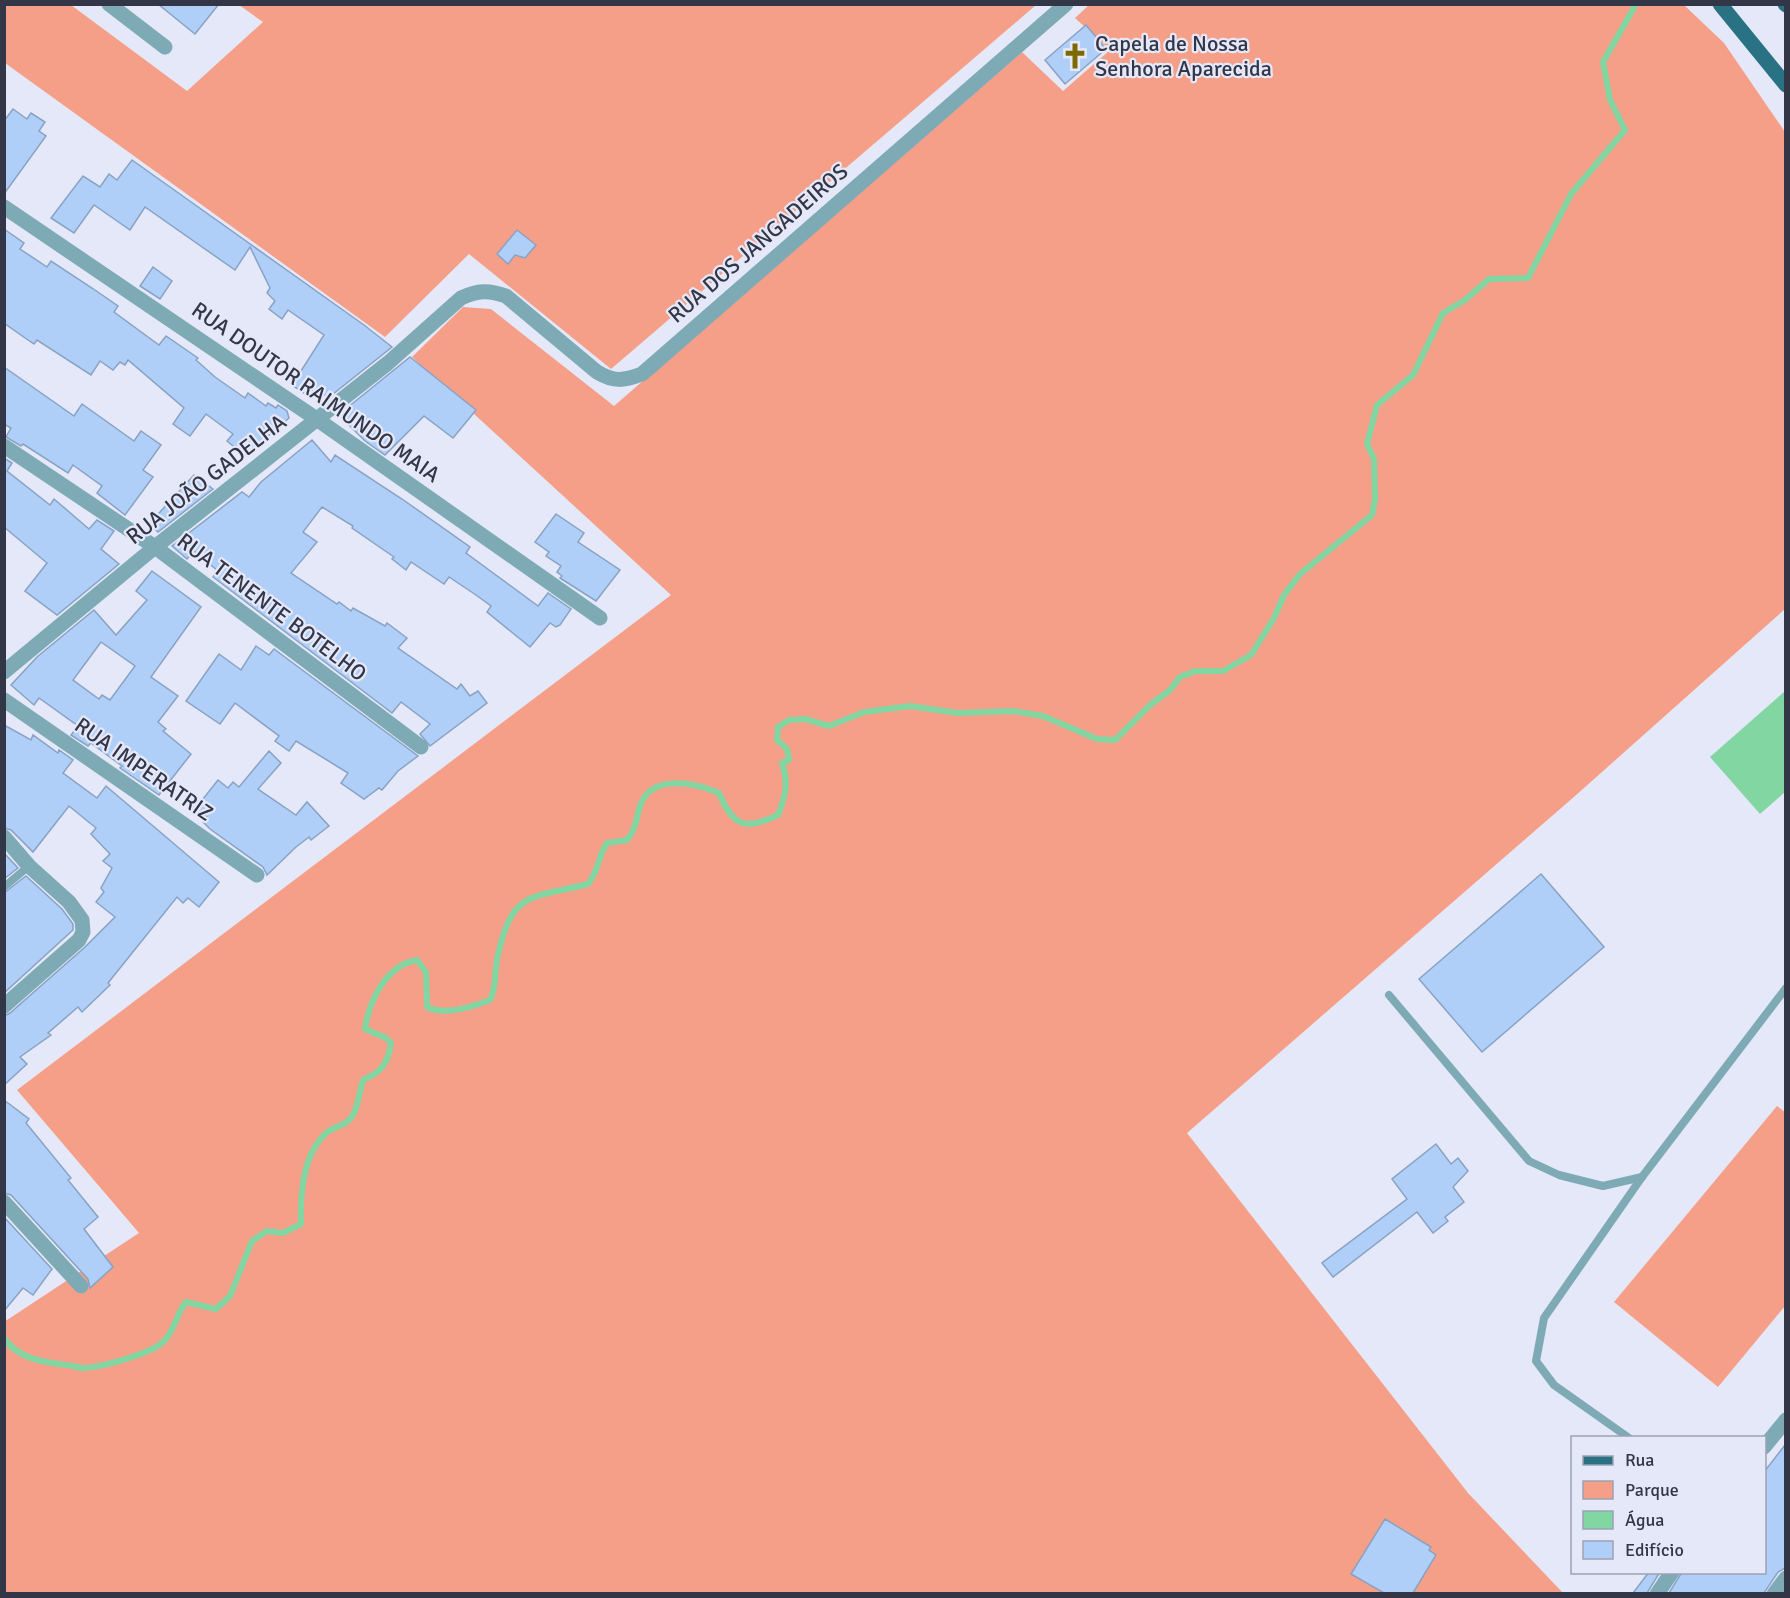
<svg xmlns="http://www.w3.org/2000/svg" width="1790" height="1598" font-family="Signika,sans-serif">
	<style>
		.green { fill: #f69f88 }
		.water { fill: #82d6a2 }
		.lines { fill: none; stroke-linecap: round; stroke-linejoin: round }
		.stream { stroke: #82d6a2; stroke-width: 6 }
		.building { fill: #b0cff8; stroke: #88a2c4; stroke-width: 1.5; fill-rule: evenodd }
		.lane { stroke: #7eaab6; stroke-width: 8 }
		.street { stroke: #7eaab6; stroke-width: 15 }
		.primary { stroke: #297283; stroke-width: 15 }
		.labels { text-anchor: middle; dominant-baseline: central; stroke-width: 4.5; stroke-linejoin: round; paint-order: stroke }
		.poi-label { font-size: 22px; fill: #333646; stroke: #e4e8f8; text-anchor: start }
		.street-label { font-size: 22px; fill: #333646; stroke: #e4e8f8 }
	</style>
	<rect width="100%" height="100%" fill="#e4e8f8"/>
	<!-- green -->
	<g class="green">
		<path d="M5 5H71L187 91 263 22 239 5H1036L611 369 469 254 385 337 5 63Z"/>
		<path d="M1089 5H1684L1724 43 1785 132V609L1575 796 1187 1133 1468 1493 1563 1593H5L4 1319 7 1320 139 1233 17 1090 671 595 412 357 463 307 491 309 614 406 1022 52 1063 91 1110 50 1075 18Z"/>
		<path d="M1777 1106 1786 1113 1785 1306 1718 1387 1614 1302Z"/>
	</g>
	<!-- water -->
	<path class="water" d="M1785 691V792L1760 814 1710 757Z"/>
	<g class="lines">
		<!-- stream -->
		<path class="stream" d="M4 1338C18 1359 43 1362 66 1365 72 1365 78 1368 84 1368 102 1367 150 1354 163 1342 175 1331 176 1314 186 1302L216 1309 230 1296 252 1241 267 1231 283 1233 301 1224C300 1194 303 1154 326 1133 334 1126 347 1126 353 1115 358 1106 360 1090 363 1080 382 1072 388 1063 391 1043L386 1038 365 1029C369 1001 386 965 417 960L426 972 427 1007C444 1016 472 1007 490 1000 497 986 494 974 497 959 512 890 528 899 588 884 600 868 597 858 607 843L627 840C636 829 636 819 640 806 651 773 695 783 719 793 734 828 745 830 778 815 785 798 789 782 782 763L789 760 787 749 777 740 778 727 789 720 805 719 829 726 864 712 910 706 958 713 1013 711 1043 716 1097 739 1115 740 1150 705 1170 690 1180 677 1195 671H1223L1251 655 1274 618 1284 595 1300 574 1372 515 1375 499 1374 459 1367 444 1377 405 1413 375 1443 313 1465 300 1489 279 1528 278 1571 194 1625 130 1610 100 1603 62 1636 4"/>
	</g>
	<!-- building -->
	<g class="building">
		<path d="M158 4H219L195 34Z"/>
		<path d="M1086 25 1106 49 1065 84 1045 60Z"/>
		<path d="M13 109 27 119 31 113 45 122 39 131 46 136 4 194V121Z"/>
		<path d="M132 160 364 325 392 347 328 398 320 391 317 394 309 388 305 394 292 385 324 335 288 310 282 319 269 309 275 301 267 293 270 288 250 247 235 270 145 207 130 230 94 205 74 233 51 218 83 176 100 187 109 174 117 180Z"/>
		<path d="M4 229 24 243 20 249 47 267 51 261 92 288 118 306 114 312 159 345 166 336 198 358 196 360 215 377 245 398 248 393 266 406 268 403 276 408 278 405 287 411 289 418 245 456 227 441 233 434 206 414 190 436 173 424 184 408 128 360 125 365 120 362 113 370 100 361 91 375 37 340 34 344 28 340 4 323Z"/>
		<path d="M517 230 536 245 525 258 515 255 508 264 497 254Z"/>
		<path d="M153 267 172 281 160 299 140 286Z"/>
		<path d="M410 357 476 410 453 438 424 416 385 455 365 441 342 418 346 414 342 412Z"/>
		<path d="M4 367 74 416 82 404 134 441 141 431 161 445 143 470 153 477 125 515 97 493 102 486 73 465 68 473 23 444 21 446 6 437 11 428 4 424Z"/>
		<path d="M312 440 331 462 335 455 402 499 470 547 466 553 538 606 548 593 571 609 560 625 556 627 550 623 530 647 487 612 491 606 476 595 449 577 444 584 411 562 406 570 392 559 394 557 352 528 353 526 322 507 303 532 317 542 291 573 337 604 339 602 351 611 353 608 385 626 387 623 407 638 398 648 457 689 461 684 470 696 478 691 487 703 430 746 420 734 430 724 401 702 392 713 213 577 218 571 194 551 187 559 172 546 242 492 249 497 261 482Z"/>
		<path d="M4 458 12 463 7 471 50 505 54 499 89 529 97 520 114 531 101 549 119 564 57 615 25 591 47 563 4 527Z"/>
		<path d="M194 475 213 489 158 532 149 524Z"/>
		<path d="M556 514 584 533 578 542 620 570 596 601 560 578 562 576 557 572 561 566 546 556 549 552 535 542Z"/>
		<path d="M152 571 201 607 151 677 178 696 158 722 166 729 163 731 191 754 159 795 120 768 122 766 91 743 88 746 71 735 78 726 39 698 34 705 11 685 37 657 94 610 116 635 147 600 136 591ZM101 642 135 666 110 700 102 695 99 699 73 680Z"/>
		<path d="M256 646 269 655 274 649 418 756 398 771 382 790 379 788 364 799 341 783 348 773 296 741 289 751 275 741 279 736 235 703 220 724 186 701 219 654 241 670Z"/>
		<path d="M4 725 31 740 33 735 58 753 59 750 73 760 63 773 97 798 106 786 219 882 199 907 188 898 183 903 177 897 108 983 110 985 82 1012 78 1007 48 1033 51 1035 20 1057 27 1064 4 1085V1016L10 1013 85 947 115 917 96 902 104 892 101 888 112 868 103 861 110 854 91 834 96 828 69 806 33 852 11 830 4 828Z"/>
		<path d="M269 751 281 763 258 789 296 815 307 802 329 826 311 840 309 837 296 847 267 875 263 867 210 829 203 822 207 817 195 809 218 780 228 788 233 782 239 787Z"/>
		<path d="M4 853 18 868 4 879Z"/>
		<path d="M1541 874 1604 947 1482 1052 1419 979Z"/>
		<path d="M26 876 62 909 73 924V930L4 993V893Z"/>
		<path d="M4 1100 29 1119 26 1123 71 1178 68 1180 98 1217 84 1229 113 1267 90 1288 88 1279 11 1195 4 1193Z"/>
		<path d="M1436 1144 1451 1164 1458 1158 1468 1171 1453 1187 1464 1202 1445 1217 1448 1221 1433 1233 1417 1212 1333 1277 1322 1263 1407 1199 1392 1179Z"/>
		<path d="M4 1217 52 1269 33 1295 23 1288 4 1311Z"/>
		<path d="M1785 1445V1568L1778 1572 1764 1593H1669L1682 1572H1764V1472Z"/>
		<path d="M1385 1519 1431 1547 1429 1550 1436 1555 1413 1593H1384L1351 1574Z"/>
		<path d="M1649 1572H1660L1647 1593H1633Z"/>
	</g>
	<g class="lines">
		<!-- lane -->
		<g class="lane">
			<path d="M4 887 29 866"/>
			<path d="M1389 995 1529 1161 1559 1175 1603 1186 1642 1177"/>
			<path d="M1629 1438 1554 1385 1536 1361 1544 1318 1642 1177 1786 988"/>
		</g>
		<!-- street -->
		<g class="street">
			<path d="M109 4 165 47"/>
			<path d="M4 207 318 420 600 618"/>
			<path d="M4 446 155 547 421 747"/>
			<path d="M4 672 155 547 388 363 461 298C478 290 489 290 506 296L597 372C614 382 623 381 642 374L1066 4"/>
			<path d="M4 700 257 875"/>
			<path d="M4 837 29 866 69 902 82 920 83 932 79 940 4 1006"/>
			<path d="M4 1202 81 1286"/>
			<path d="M1764 1447 1786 1420"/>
			<path d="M1657 1594 1672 1572"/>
			<path d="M1774 1594 1786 1578"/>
		</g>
		<!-- primary -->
		<g class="primary">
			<path d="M1720 4 1786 85"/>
			<path d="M1785 4 1786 5"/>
		</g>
	</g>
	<!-- icons -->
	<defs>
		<g id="church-bare" transform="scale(2.07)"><path d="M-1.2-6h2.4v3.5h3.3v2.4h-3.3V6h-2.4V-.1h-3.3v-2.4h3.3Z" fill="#7e6900" stroke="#e4e8f8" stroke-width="2.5" paint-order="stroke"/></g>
	</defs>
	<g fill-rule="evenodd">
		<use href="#church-bare" x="1075" y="56"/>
	</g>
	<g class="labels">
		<!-- poi labels -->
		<g class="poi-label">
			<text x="1095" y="43">Capela de Nossa<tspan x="1095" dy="25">Senhora Aparecida</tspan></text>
		</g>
		<!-- street labels -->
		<g class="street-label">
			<text transform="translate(758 243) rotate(-41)">RUA DOS JANGADEIROS</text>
			<text transform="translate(316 392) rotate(35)">RUA DOUTOR RAIMUNDO MAIA</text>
			<text transform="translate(206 479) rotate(-38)">RUA JOÃO GADELHA</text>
			<text transform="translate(272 607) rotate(37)">RUA TENENTE BOTELHO</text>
			<text transform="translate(144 769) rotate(35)">RUA IMPERATRIZ</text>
		</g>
	</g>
	<!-- border -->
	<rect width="1790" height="1598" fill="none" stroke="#333646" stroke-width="12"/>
	<!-- legend -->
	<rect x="1571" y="1436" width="195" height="138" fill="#e4e8f8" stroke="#9da1b1" stroke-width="1.5"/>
	<rect x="1583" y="1456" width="30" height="9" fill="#297283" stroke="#9da1b1" stroke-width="1.5"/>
	<text x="1625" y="1466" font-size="18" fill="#333646">Rua</text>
	<rect x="1583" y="1481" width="30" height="18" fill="#f69f88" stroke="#9da1b1" stroke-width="1.5"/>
	<text x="1625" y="1496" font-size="18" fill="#333646">Parque</text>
	<rect x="1583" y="1511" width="30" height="18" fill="#82d6a2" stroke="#9da1b1" stroke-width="1.5"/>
	<text x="1625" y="1526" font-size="18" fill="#333646">Água</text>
	<rect x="1583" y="1541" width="30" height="18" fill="#b0cff8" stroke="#9da1b1" stroke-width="1.5"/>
	<text x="1625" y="1556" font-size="18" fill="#333646">Edifício</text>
</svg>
